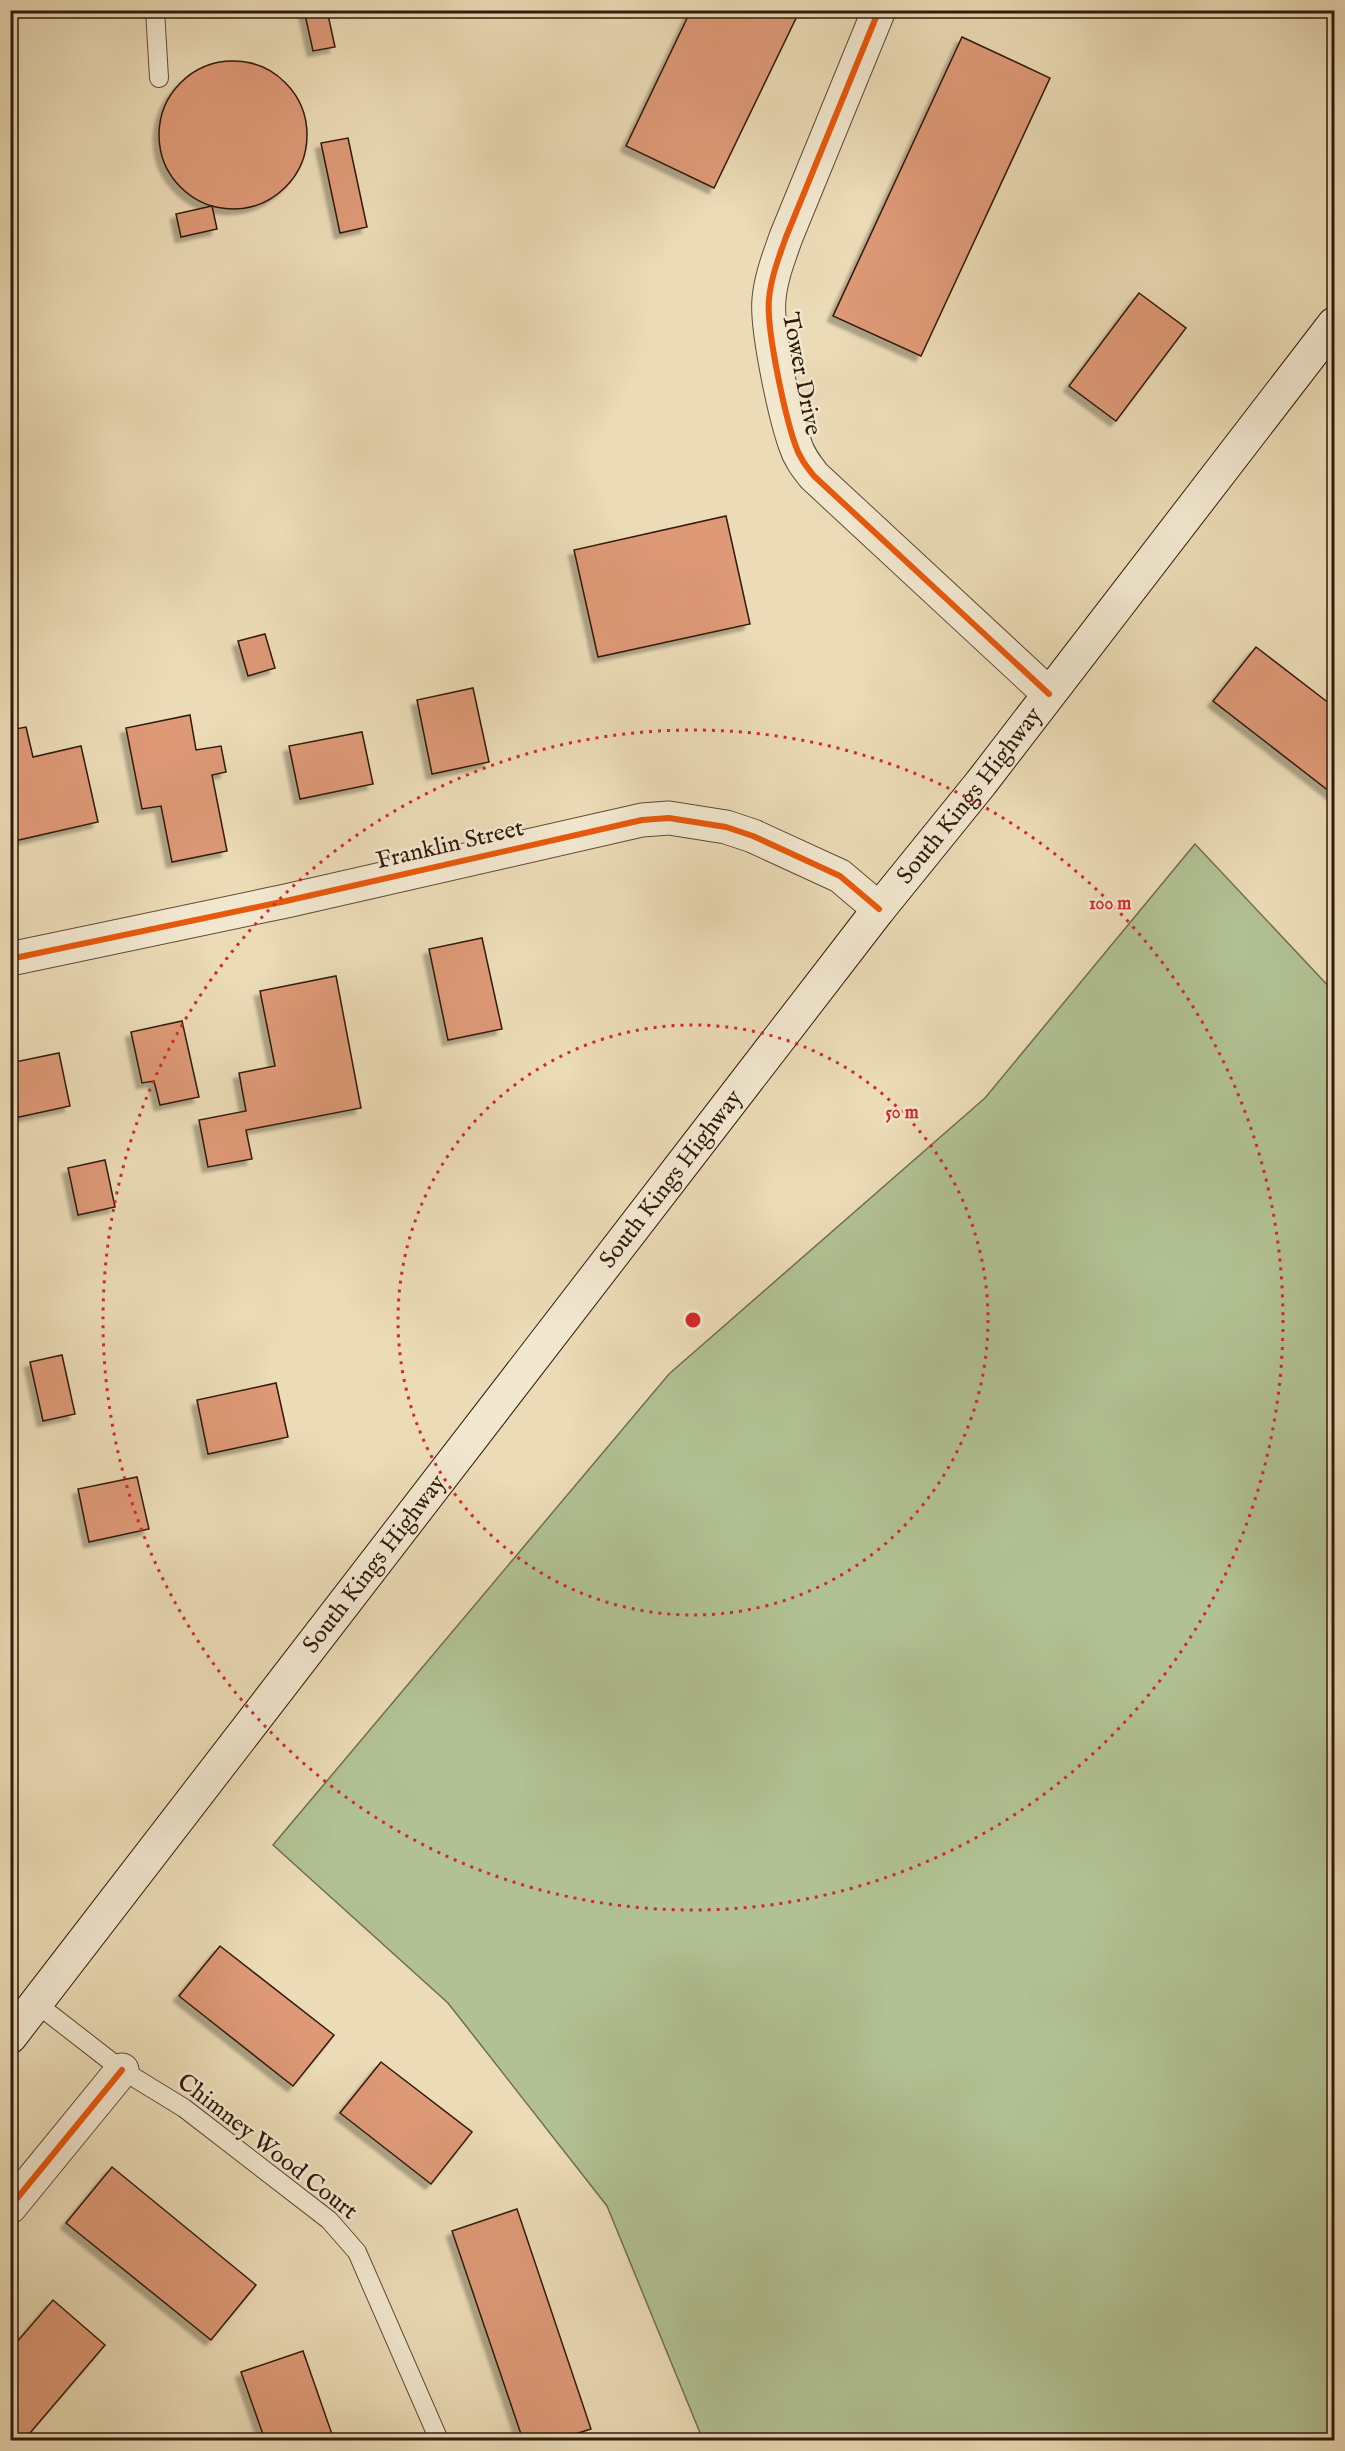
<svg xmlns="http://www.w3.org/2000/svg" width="1345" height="2451" font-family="'IM FELL English',serif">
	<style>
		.green { fill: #b1c193; stroke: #716e4f; stroke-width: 1.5 }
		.building { fill: #de9977; stroke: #311a0b; stroke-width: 1.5; filter: url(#shadow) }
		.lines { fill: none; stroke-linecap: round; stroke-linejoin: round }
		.service-casing { stroke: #604a36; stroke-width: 20 }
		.minor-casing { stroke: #604a36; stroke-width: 35 }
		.secondary-casing { stroke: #311a0b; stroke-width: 35 }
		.service { stroke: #f2e8d0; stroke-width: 18 }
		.minor { stroke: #f2e8d0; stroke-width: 33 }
		.secondary { stroke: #f2e8d0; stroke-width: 33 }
		.cycleway-casing { stroke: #f2e8d0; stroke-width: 10 }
		.cycleway { stroke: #e8590c; stroke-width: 6 }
		.ring { fill: none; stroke: #d62828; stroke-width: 3; stroke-dasharray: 3 6 }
		.labels { text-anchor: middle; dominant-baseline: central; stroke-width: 5; stroke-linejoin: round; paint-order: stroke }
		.street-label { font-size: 24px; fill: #311a0b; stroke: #f2e8d0 }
		.centre { fill: #d62828; stroke: #f2e8d0; stroke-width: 3 }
		.ring-label { font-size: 18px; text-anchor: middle; font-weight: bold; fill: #d62828; stroke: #f2e8d0; stroke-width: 5; stroke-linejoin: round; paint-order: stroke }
	</style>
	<defs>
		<filter id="shadow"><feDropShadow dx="-5.5" dy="5.5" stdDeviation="1.5" flood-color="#0004"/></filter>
	</defs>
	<rect width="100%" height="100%" fill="#ebdbb6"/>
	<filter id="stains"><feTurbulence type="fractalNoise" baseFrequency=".00333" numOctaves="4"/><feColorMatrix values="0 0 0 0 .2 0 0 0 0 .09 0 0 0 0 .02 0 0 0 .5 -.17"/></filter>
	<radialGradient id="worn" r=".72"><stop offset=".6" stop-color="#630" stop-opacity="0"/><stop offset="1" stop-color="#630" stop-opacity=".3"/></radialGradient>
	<!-- green -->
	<path class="green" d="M1195 844 1334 992V2440H703L607 2206 448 2003 273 1845 669 1374 985 1098Z"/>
	<!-- building -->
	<g class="building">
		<path d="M304 10H327L335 47 313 51Z"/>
		<path d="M691 10H800L714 188 626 146Z"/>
		<path d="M962 37 1050 78 921 356 833 316Z"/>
		<circle cx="233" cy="135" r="74"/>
		<path d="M348 138 367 227 340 233 321 143Z"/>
		<path d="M212 206 217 229 181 237 176 214Z"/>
		<path d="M1139 293 1186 328 1116 421 1069 386Z"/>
		<path d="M726 516 750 624 598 657 574 550Z"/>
		<path d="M265 634 275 668 248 676 238 641Z"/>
		<path d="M1256 647 1334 707V795L1213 701Z"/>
		<path d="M473 688 489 762 432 774 417 700Z"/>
		<path d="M190 715 196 750 221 746 226 772 212 775 227 851 172 862 161 806 142 809 126 728Z"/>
		<path d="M26 727 33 757 81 746 98 822 10 842V730Z"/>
		<path d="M362 732 373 784 300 799 289 746Z"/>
		<path d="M482 938 502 1029 448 1040 429 949Z"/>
		<path d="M336 976 361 1108 246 1130 252 1159 208 1167 199 1120 246 1111 239 1073 275 1066 260 991Z"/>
		<path d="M182 1021 199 1097 160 1105 154 1081 142 1083 131 1032Z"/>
		<path d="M59 1053 70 1106 10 1119V1063Z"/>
		<path d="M105 1160 115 1207 78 1215 68 1168Z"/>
		<path d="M62 1355 75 1414 43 1421 30 1362Z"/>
		<path d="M276 1383 288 1437 208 1454 197 1400Z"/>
		<path d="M137 1477 149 1529 89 1542 78 1489Z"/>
		<path d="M220 1946 334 2035 293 2086 179 1996Z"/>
		<path d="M381 2062 472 2132 431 2184 340 2113Z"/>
		<path d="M112 2167 256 2285 211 2340 66 2223Z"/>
		<path d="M517 2209 591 2429 556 2440H523L452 2231Z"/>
		<path d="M53 2300 105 2345 24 2440H10V2350Z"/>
		<path d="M303 2351 334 2440H265L241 2372Z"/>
	</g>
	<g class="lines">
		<!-- service casing -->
		<g class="service-casing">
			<g id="service">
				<path d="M155 10 159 78"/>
				<path d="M37 2004 122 2070 184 2108 329 2220 357 2252 439 2440"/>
			</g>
		</g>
		<!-- minor casing -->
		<g class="minor-casing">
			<g id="minor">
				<path d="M879 10 786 237C779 257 771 277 769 299 766 329 785 415 795 444 799 457 806 466 814 476L1049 694"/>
				<path d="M10 959 286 901 642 820 669 818 726 827 753 836 840 876 879 909"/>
				<path d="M10 2207 122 2070"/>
			</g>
		</g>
		<!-- secondary casing -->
		<g class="secondary-casing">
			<g id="secondary">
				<path id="s1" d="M10 2037 879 909 981 783 1334 324"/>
			</g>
		</g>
		<!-- service -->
		<use href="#service" class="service"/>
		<!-- minor -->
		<use href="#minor" class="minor"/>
		<!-- secondary -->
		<use href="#secondary" class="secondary"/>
		<!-- cycleway casing -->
		<g class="cycleway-casing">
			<g id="cycleway">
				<path d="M879 10 786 237C779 257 771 277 769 299 766 329 785 415 795 444 799 457 806 466 814 476L1049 694"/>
				<path d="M10 959 286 901 642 820 669 818 726 827 753 836 840 876 879 909"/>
				<path d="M10 2207 122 2070"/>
			</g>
		</g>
		<!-- cycleway -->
		<use href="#cycleway" class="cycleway"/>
	</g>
	<!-- distance rings -->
	<g class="ring">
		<circle cx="693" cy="1320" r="295"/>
		<circle cx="693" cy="1320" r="590"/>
	</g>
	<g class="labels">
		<!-- street labels -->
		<g class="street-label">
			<text transform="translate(801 374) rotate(79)">Tower Drive</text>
			<text stroke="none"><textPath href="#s1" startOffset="1569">South Kings Highway</textPath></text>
			<text transform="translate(450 845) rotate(-13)">Franklin Street</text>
			<text stroke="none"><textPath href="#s1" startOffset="1083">South Kings Highway</textPath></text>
			<text stroke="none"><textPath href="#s1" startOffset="597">South Kings Highway</textPath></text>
			<text transform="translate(267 2147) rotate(38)">Chimney Wood Court</text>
		</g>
	</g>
	<circle cx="693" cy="1320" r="9" class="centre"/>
	<g class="ring-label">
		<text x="1110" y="909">100 m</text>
		<text x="902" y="1118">50 m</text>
	</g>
	<!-- margin -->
	<rect width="1345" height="2451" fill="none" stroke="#ebdbb6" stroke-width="36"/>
	<rect x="12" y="12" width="1321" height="2427" fill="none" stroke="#311a0b" stroke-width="3"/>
	<rect x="18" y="18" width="1309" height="2415" fill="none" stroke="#311a0b" stroke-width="1.5"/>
	<rect width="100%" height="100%" filter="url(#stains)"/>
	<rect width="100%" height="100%" fill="url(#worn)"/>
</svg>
